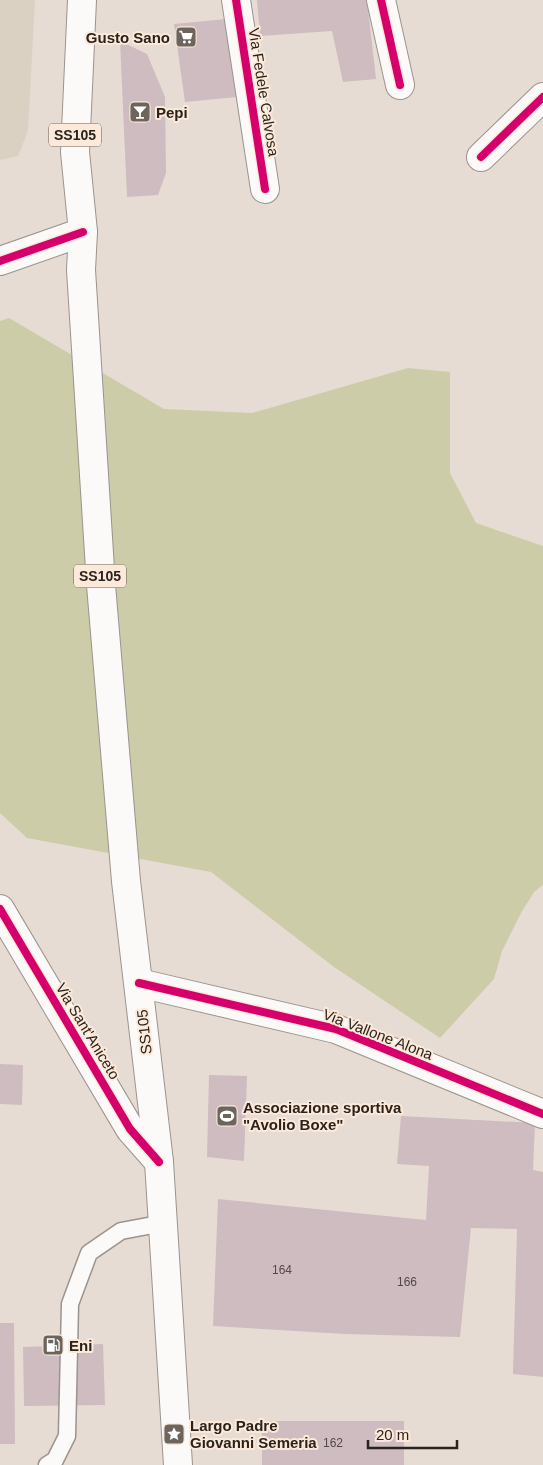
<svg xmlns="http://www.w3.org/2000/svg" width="543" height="1465" font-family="Helvetica,sans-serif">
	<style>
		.medical { fill: #dbd1c2 }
		.green { fill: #cccca8 }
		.building { fill: #cebcc0 }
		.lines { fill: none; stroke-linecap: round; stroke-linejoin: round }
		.lane-casing { stroke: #9b938d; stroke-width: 19 }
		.street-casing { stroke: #9b938d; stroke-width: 30 }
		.primary-casing { stroke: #9b938d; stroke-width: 30 }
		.lane { stroke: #fbfaf9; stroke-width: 16 }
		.street { stroke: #fbfaf9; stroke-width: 28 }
		.primary { stroke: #fbfaf9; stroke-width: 28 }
		.cycleway-casing { stroke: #fce9d9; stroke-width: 11 }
		.cycleway { stroke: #d6006c; stroke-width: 8 }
		.labels { text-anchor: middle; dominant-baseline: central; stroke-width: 4; stroke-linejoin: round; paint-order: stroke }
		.number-label { font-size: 12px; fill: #534946 }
		.shield { fill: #fce9d9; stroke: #695e55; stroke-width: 1 }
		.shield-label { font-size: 14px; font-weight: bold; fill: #2a231d }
		.poi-label { font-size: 15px; font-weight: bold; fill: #2a231d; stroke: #fce9d9; text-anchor: start }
		.street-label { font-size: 15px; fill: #2a231d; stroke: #fce9d9 }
	</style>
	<rect width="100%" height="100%" fill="#e7dcd4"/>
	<!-- medical -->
	<path class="medical" d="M0 0H35L28 131 18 156 0 160Z"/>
	<!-- green -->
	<path class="green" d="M9 318 164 409 252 413 408 368 450 372V473L476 523 543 546V885L534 892 521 913 502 951 494 979 440 1038 334 967 211 872 27 838 0 813V321Z"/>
	<!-- building -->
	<g class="building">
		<path d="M257 0H367L376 79 343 82 332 31 260 36Z"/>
		<path d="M226 19 237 97 185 102 174 24Z"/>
		<path d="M120 41 147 54 165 97 166 173 158 195 127 197Z"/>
		<path d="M0 1064 23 1065 22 1105 0 1104Z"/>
		<path d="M209 1075 247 1076 244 1161 207 1157Z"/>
		<path d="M401 1116 535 1123 533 1170 543 1172V1377L513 1374 517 1229 471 1228 460 1337 345 1334 213 1326 218 1199 426 1220 429 1166 397 1164Z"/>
		<path d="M0 1323H14L15 1444H0Z"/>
		<path d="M103 1344 105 1405 24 1406 23 1347Z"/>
		<rect x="262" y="1421" width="142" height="44"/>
	</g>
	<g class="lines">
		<!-- lane casing -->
		<g class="lane-casing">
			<path id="lane" d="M47 1465 55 1460 67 1436 70 1304 89 1253 121 1231 164 1223"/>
		</g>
		<!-- street casing -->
		<g class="street-casing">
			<g id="street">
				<path d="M236 0 265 189"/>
				<path d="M381 0 400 85"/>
				<path d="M481 157 543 97"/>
				<path d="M0 261 83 232"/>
				<path d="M0 909 130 1129 159 1162"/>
				<path d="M139 983 336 1029 543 1114"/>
			</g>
		</g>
		<!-- primary casing -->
		<g class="primary-casing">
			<path id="primary" d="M82 0 75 152 83 232 81 270 101 585 126 881 159 1162 178 1465"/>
		</g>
		<!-- lane -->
		<use href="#lane" class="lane"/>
		<!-- street -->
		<use href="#street" class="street"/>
		<!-- primary -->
		<use href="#primary" class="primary"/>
		<!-- cycleway casing -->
		<g class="cycleway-casing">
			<g id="cycleway">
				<path d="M236 0 265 189"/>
				<path d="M381 0 400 85"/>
				<path d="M481 157 543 97"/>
				<path d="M0 261 83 232"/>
				<path d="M0 909 130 1129 159 1162"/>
				<path d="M139 983 336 1029 543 1114"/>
			</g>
		</g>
		<!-- cycleway -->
		<use href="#cycleway" class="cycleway"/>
	</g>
	<!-- icons -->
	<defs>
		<g id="supermarket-square" transform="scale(1.125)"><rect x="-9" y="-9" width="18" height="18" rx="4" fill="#6c645d" stroke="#fce9d9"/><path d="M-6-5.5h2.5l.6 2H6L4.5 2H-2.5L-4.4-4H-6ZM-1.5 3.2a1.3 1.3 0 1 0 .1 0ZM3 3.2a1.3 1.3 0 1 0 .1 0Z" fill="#fff"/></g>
		<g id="bar-square" transform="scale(1.125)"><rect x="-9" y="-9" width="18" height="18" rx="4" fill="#6c645d" stroke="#fce9d9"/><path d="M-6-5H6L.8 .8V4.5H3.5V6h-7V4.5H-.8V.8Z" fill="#fff"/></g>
		<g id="stadium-square" transform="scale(1.125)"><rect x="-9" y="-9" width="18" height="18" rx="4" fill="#6c645d" stroke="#fce9d9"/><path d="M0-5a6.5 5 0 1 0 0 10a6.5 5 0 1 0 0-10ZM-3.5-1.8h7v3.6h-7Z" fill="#fff"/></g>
		<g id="fuel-square" transform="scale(1.125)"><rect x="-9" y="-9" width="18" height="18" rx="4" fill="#6c645d" stroke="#fce9d9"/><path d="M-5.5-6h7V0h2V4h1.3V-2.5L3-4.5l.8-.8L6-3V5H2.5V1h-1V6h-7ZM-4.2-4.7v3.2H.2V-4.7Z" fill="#fff"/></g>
		<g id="sight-square" transform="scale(1.125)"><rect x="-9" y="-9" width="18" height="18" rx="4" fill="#6c645d" stroke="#fce9d9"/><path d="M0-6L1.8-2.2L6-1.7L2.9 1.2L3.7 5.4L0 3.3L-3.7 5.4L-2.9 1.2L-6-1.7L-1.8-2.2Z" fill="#fff"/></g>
	</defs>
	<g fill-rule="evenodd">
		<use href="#supermarket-square" x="186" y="37"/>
		<use href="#bar-square" x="140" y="112"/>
		<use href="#stadium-square" x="227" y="1116"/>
		<use href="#fuel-square" x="53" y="1345"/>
		<use href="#sight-square" x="174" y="1434"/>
	</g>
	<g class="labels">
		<!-- number labels -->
		<g class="number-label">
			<text x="282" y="1270">164</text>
			<text x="407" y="1282">166</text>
			<text x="333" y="1443">162</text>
		</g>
		<!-- shield labels -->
		<g class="shield">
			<rect x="49" y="123.5" width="52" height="23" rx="4"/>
			<rect x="74" y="564.5" width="52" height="23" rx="4"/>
		</g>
		<g class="shield-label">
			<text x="75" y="135">SS105</text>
			<text x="100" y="576">SS105</text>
		</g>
		<!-- poi labels -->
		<g class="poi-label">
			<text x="170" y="37" text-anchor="end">Gusto Sano</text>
			<text x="156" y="112">Pepi</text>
			<text x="243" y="1107">Associazione sportiva<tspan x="243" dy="17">"Avolio Boxe"</tspan></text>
			<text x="69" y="1345">Eni</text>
			<text x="190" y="1425">Largo Padre<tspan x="190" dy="17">Giovanni Semeria</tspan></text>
		</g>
		<!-- street labels -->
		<g class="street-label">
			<text transform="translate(264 92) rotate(81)">Via Fedele Calvosa</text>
			<text transform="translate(88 1031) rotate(59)">Via Sant'Aniceto</text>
			<text transform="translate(144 1032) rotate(-96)">SS105</text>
			<text transform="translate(378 1034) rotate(21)">Via Vallone Alona</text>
		</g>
	</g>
	<!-- scale -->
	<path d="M368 1440v8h89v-8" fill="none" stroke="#2a231d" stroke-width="2.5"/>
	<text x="376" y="1440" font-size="15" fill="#2a231d" stroke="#fce9d9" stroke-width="4" paint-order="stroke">20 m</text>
</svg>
